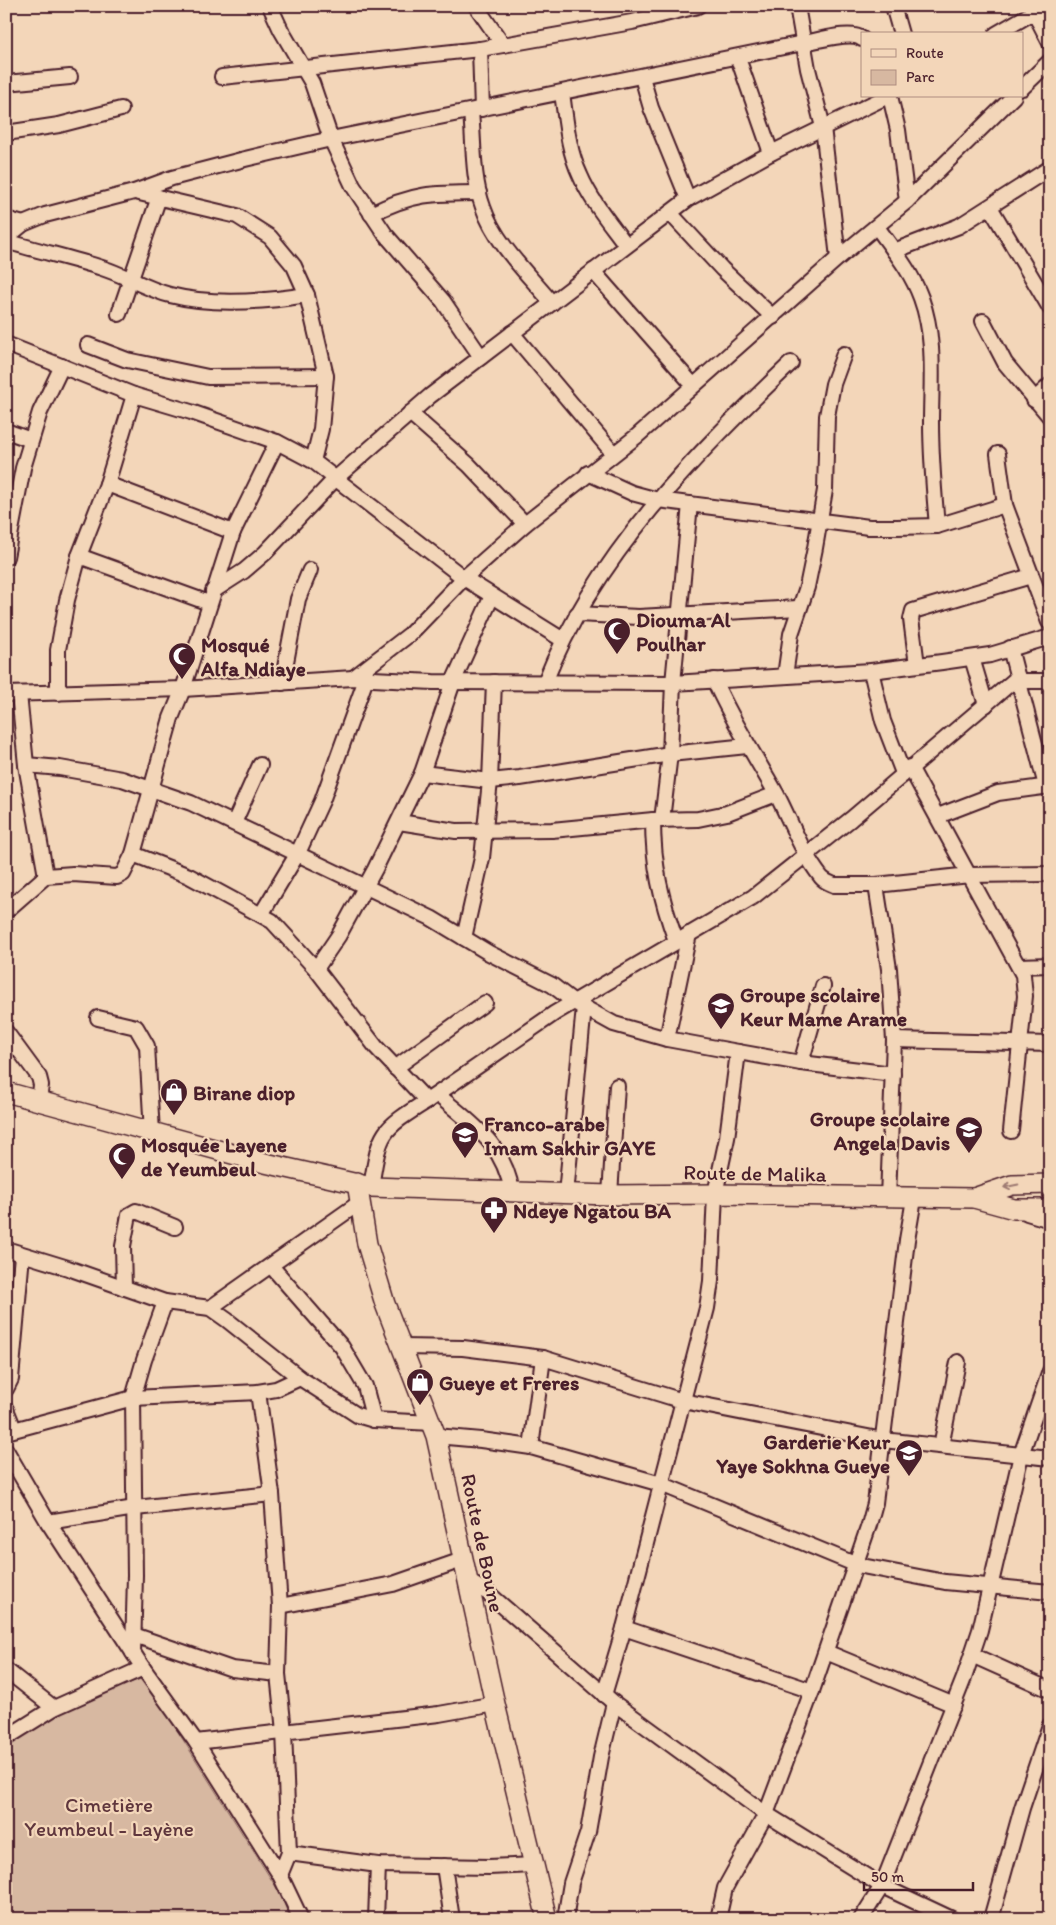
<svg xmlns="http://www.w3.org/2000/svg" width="1056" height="1925" font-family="Itim,sans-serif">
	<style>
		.green { fill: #d7b8a1; stroke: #906c66 }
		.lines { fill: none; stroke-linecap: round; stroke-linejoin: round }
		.street-casing { stroke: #4a1f2b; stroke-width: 18 }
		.secondary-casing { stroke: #4a1f2b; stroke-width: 22 }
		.street { stroke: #f3d6b9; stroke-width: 14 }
		.secondary { stroke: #f3d6b9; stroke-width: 19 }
		.oneway { stroke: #9e7a72 }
		.labels { text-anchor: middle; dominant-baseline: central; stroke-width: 4.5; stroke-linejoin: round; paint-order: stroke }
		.poi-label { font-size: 21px; font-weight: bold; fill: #4a1f2b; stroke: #f3d6b9; text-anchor: start }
		.street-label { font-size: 21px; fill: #4a1f2b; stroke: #f3d6b9 }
		.park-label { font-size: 21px; fill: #5f363d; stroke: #f3d6b9 }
	</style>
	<rect width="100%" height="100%" fill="#f3d6b9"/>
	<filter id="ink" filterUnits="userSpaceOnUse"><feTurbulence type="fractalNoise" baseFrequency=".02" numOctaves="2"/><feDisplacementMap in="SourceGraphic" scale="10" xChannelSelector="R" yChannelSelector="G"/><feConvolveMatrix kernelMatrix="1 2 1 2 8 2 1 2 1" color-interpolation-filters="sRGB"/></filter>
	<g filter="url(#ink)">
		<!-- green -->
		<path class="green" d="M144 1678 281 1895 290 1919H6V1735L54 1709Z"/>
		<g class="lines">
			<!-- street casing -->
			<g class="street-casing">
				<g id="street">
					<path d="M270 6 281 30 312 83 331 139 353 186 385 234 443 301 481 357"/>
					<path d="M476 6 503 45 632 22 698 6"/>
					<path d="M797 6 808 69 823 127 838 258"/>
					<path d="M893 6 901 34"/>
					<path d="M1031 6 1050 43"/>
					<path d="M1038 20 1050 12"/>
					<path d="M996 34 1034 12"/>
					<path d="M738 58 771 153"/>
					<path d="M222 77 480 49"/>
					<path d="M642 77 651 108 688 199"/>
					<path d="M6 83 70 77"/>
					<path d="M1022 88 1050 61"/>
					<path d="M562 93C566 120 568 150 580 175 591 201 610 223 626 245"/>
					<path d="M890 96 898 130 907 201"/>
					<path d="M482 109 480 49 503 45"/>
					<path d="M471 112C474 142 472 177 483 207 495 243 528 274 552 303"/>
					<path d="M6 133 59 125 121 109"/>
					<path d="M135 192 237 216 270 237 294 266 307 295 326 376 321 429 313 461"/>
					<path d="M990 207 1050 308"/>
					<path d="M670 213 722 269 773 317"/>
					<path d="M371 214C413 193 433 193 479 193"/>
					<path d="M6 219 23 224"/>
					<path d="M877 227C894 251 911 271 921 298 936 339 931 381 931 423 931 457 934 492 937 526"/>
					<path d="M6 238 23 224 45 215 134 192 172 178 245 159 331 139 803 43C817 41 852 30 862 39"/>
					<path d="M6 241C38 251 71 258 102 268 125 275 146 289 170 295 213 306 263 302 307 295"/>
					<path d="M894 251 959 226 1050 168"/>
					<path d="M593 271 693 385"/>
					<path d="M119 314 159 197"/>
					<path d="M983 321 1005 363 1050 417"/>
					<path d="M512 333 613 453"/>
					<path d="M6 344 134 395 191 412 277 442 313 461 464 578 563 640"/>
					<path d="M88 345 127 360 208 377 326 376"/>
					<path d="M1034 400 1050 385"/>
					<path d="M410 413 469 465 525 524"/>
					<path d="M6 431 31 440"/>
					<path d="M998 454 1005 505 1049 622"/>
					<path d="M588 473 632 493 658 500 869 527H897L937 526 1005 505"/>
					<path d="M107 484 233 532"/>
					<path d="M79 556 209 603"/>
					<path d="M6 557 23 468 40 412 62 366"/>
					<path d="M213 591 244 571 265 553 335 479 430 396 688 199 771 153 888 96"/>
					<path d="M577 614 639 617 798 608"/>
					<path d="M1010 648 1046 786"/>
					<path d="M972 658 986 705"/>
					<path d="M917 665 911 619 913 611 1031 576"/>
					<path d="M871 671 883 721 903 773"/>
					<path d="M785 676 791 634 807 587 815 548 825 490 827 416 833 384 844 354"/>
					<path d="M353 678 410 634 464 578 525 524 637 436 838 258 907 201 1014 96"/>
					<path d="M714 680C732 721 756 757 777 795 791 822 802 853 821 877 824 881 829 883 834 885H876L970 875 1050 874"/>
					<path d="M1019 681H1050"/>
					<path d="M545 682C595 555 695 455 791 363"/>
					<path d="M282 683 298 599 310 570"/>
					<path d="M58 693V650L67 600 79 556 107 484 134 395"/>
					<path d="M6 694 183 689 353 678 433 682 673 683 871 671 942 662 990 655 1050 637"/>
					<path d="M19 694 26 765 46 876"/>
					<path d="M26 765 60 768 122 779 191 803 431 918 489 953 552 985 574 1002 614 1024 667 1039 716 1048 801 1063 893 1074"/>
					<path d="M910 767 1023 975 1025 996 1011 1131"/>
					<path d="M422 773 490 781 520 778 670 754 747 746"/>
					<path d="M938 816 998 793 1050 786"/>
					<path d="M653 820C653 865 661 899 676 941"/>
					<path d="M662 820 670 754 673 683 690 504"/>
					<path d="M399 822 456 831 552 830 653 820 698 819 727 813 776 794"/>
					<path d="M234 823 260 765"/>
					<path d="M133 854 189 876 272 921 316 969 376 1047 427 1101 555 1013 753 897 851 819 1018 677"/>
					<path d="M876 885 889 969 894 1040 888 1198"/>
					<path d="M6 911 46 876 73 874 117 877 123 874 133 854 171 718 183 689 233 532 277 442"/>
					<path d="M262 913 298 853 322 801 366 679"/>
					<path d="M464 938 482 858 490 781 494 682"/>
					<path d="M1019 966 1050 965"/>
					<path d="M316 969 339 935 375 869 422 773 453 682 492 596"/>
					<path d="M98 1018 136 1027 147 1046 152 1133"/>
					<path d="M6 1032 39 1077 41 1085 39 1102"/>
					<path d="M667 1039 689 934"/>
					<path d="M894 1040 1050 1044"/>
					<path d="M801 1063 823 986"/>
					<path d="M395 1068 485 1003"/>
					<path d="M438 1095C473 1125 504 1144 512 1192"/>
					<path d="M371 1187C380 1132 379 1131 427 1101"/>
					<path d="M566 1194 584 1007"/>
					<path d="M610 1195 617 1086"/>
					<path d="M1027 1213 1050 1220"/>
					<path d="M6 1249 68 1268 165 1302 210 1308 227 1320 300 1378 357 1415 374 1420 432 1423"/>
					<path d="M272 1267 342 1347 365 1386 374 1420"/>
					<path d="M124 1288 123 1246 129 1215 136 1211 175 1227"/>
					<path d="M210 1308 359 1203"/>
					<path d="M402 1347 463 1348 543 1358 683 1401 883 1440 1050 1458"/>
					<path d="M6 1389 11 1379 22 1255"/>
					<path d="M258 1392 272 1494 280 1606 278 1674 284 1731 289 1853 280 1875"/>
					<path d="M6 1409 14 1429"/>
					<path d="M6 1432 133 1398 258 1392 276 1389 300 1378"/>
					<path d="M436 1436 481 1440 531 1447 661 1484 857 1565 945 1582 1050 1592"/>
					<path d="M941 1446 958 1362"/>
					<path d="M531 1447 543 1358"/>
					<path d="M6 1450 48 1522 143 1668 196 1742 280 1875 301 1919"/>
					<path d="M48 1522 135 1508 272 1494"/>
					<path d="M468 1581 488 1593 614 1703 766 1814 882 1886 952 1919"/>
					<path d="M280 1606 393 1584 462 1560"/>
					<path d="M624 1628 812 1691"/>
					<path d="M134 1635 232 1669 278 1674"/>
					<path d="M826 1652 954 1705"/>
					<path d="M133 1653 135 1575 133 1398 144 1360 165 1302"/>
					<path d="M972 1655 1050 1690"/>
					<path d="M6 1670 54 1708"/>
					<path d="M604 1695 624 1628 707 1308 711 1281 715 1194 727 1138 738 1052"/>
					<path d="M6 1738 54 1708 143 1668"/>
					<path d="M196 1742 439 1714 495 1704"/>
					<path d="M289 1853 378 1865 489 1867 534 1865"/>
					<path d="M444 1866 452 1919"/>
					<path d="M376 1919 378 1865"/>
					<path d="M565 1919 571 1883 588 1832 601 1757 614 1703"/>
					<path d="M718 1919 725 1888 766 1814 812 1691 869 1525 875 1503 907 1240 914 1199"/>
					<path d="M861 1919 882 1886 964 1678 980 1630 1021 1455 1050 1371"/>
					<path d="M991 1919 1022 1808 1050 1725"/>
				</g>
			</g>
			<!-- secondary casing -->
			<g class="secondary-casing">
				<g id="secondary">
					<path d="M6 1092 265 1163 371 1187 610 1195 715 1194 974 1198 1014 1209H1050"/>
					<path d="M357 1183 367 1244 385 1304 436 1436 495 1704 547 1919"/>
					<path d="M974 1198 1012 1185 1050 1184"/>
				</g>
			</g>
			<!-- street -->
			<use href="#street" class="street"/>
			<!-- secondary -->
			<use href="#secondary" class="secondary"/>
		</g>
		<!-- one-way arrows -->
		<defs><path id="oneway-shaft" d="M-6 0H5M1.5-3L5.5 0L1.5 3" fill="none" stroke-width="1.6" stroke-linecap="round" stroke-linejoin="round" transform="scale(1.25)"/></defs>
		<use class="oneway" href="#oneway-shaft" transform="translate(1011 1186) rotate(168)"/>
	</g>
	<!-- icons -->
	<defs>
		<g id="mosque-pin" transform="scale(1.4375)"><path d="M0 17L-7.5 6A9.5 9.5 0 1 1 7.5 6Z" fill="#4a1f2b" stroke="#f3d6b9"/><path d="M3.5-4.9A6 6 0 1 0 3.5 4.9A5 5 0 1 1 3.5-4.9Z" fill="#fff"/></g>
		<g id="school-pin" transform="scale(1.4375)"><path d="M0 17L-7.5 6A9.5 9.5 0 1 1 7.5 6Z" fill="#4a1f2b" stroke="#f3d6b9"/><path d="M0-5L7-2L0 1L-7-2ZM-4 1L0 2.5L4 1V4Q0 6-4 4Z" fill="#fff"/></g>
		<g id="shop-pin" transform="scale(1.4375)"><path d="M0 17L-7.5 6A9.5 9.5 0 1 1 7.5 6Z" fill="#4a1f2b" stroke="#f3d6b9"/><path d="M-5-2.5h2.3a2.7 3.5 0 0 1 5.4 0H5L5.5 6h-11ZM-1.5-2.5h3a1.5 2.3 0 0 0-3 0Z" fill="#fff"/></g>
		<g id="pharmacy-pin" transform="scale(1.4375)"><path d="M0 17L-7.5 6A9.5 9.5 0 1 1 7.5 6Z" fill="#4a1f2b" stroke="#f3d6b9"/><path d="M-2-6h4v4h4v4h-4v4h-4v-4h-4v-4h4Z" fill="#fff"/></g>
	</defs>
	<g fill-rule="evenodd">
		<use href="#mosque-pin" x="617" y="631"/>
		<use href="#mosque-pin" x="182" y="656"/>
		<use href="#school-pin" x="721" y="1006"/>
		<use href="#shop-pin" x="174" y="1092"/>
		<use href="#school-pin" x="969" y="1130"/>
		<use href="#school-pin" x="465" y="1135"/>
		<use href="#mosque-pin" x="122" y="1156"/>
		<use href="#pharmacy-pin" x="494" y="1210"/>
		<use href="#shop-pin" x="420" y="1382"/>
		<use href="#school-pin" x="909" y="1453"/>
	</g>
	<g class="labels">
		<!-- poi labels -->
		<g class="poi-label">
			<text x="636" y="619">Diouma Al<tspan x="636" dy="24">Poulhar</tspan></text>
			<text x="201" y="644">Mosqué<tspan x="201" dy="24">Alfa Ndiaye</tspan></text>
			<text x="740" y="994">Groupe scolaire<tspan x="740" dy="24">Keur Mame Arame</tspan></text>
			<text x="193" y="1092">Birane diop</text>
			<text x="950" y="1118" text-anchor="end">Groupe scolaire<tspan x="950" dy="24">Angela Davis</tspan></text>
			<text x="484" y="1123">Franco-arabe<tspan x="484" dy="24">Imam Sakhir GAYE</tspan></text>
			<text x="141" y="1144">Mosquée Layene<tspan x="141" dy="24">de Yeumbeul</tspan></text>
			<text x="513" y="1210">Ndeye Ngatou BA</text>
			<text x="439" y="1382">Gueye et Freres</text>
			<text x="890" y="1441" text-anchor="end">Garderie Keur<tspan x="890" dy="24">Yaye Sokhna Gueye</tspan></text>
		</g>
		<!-- street labels -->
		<g class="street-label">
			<text transform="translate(755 1173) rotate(1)">Route de Malika</text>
			<text transform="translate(483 1543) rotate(78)">Route de Boune</text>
		</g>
		<!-- park labels -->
		<g class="park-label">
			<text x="109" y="1804">Cimetière<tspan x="109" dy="24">Yeumbeul - Layène</tspan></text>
		</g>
	</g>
	<!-- margin -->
	<rect width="1056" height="1925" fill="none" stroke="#f3d6b9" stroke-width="25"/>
	<rect x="12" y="12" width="1031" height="1900" fill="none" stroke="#4a1f2b" stroke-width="2" filter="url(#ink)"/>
	<!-- legend -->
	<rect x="861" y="32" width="162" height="65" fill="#f3d6b9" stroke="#af8d80"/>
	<rect x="871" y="49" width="25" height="8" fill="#f3d6b9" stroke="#af8d80"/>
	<text x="906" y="58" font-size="15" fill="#4a1f2b">Route</text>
	<rect x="871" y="70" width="25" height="15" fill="#d7b8a1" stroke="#af8d80"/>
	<text x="906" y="82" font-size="15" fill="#4a1f2b">Parc</text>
	<!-- scale -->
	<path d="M864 1882v8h109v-8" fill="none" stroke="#4a1f2b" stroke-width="2.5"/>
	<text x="871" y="1882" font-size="15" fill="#4a1f2b" stroke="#f3d6b9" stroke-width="4" paint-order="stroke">50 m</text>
</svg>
